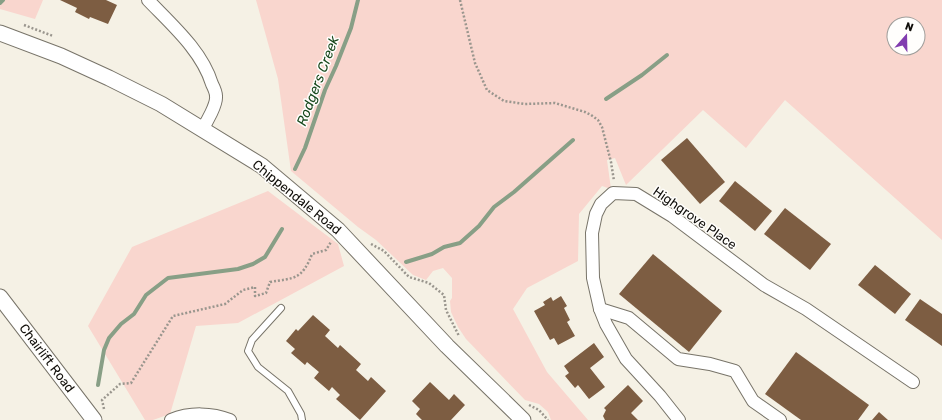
<svg xmlns="http://www.w3.org/2000/svg" width="942" height="420" font-family="Rubik,sans-serif">
	<style>
		.green { fill: #f9d6ce; fill-rule: evenodd }
		.lines { fill: none; stroke-linecap: round; stroke-linejoin: round }
		.stream { stroke: #889f86; stroke-width: 4 }
		.building { fill: #7d5d42 }
		.service-casing { stroke: #787469; stroke-width: 8 }
		.minor-casing { stroke: #787469; stroke-width: 14 }
		.tertiary-casing { stroke: #787469; stroke-width: 17 }
		.path { stroke: #9a968e; stroke-width: 2.5; stroke-dasharray: 2 2; stroke-linecap: butt }
		.service { stroke: #fff; stroke-width: 6 }
		.minor { stroke: #fff; stroke-width: 12 }
		.tertiary { stroke: #fff; stroke-width: 15 }
		.labels { text-anchor: middle; dominant-baseline: central; stroke-width: 3; stroke-linejoin: round; paint-order: stroke }
		.street-label { font-size: 13px; fill: #100e0a; stroke: #fffefc }
		.water-label { font-size: 14px; font-style: italic; fill: #19491d; stroke: #fffefc }
	</style>
	<rect width="100%" height="100%" fill="#f5f1e5"/>
	<!-- green -->
	<g class="green">
		<path d="M0 0H43L35 19 0 9Z"/>
		<path d="M256 0H942V240L785 100 746 148 703 110 626 185 615 158 607 160 611 189 602 186 579 214 578 261 527 288 513 309 547 372 588 420H551L548 412 539 404 525 400 466 339 458 327 451 312 450 301 452 298V278L443 268 433 271 426 280 413 275 376 240 358 227 291 171 278 79ZM894 24H918V48H894Z"/>
		<path d="M268 191 338 244 344 266 238 323 196 326 170 414 153 420H145L88 326 132 247Z"/>
	</g>
	<g class="lines">
		<!-- stream -->
		<g class="stream">
			<path d="M0 3 3 0"/>
			<path d="M606 99 642 75 667 55"/>
			<path d="M295 169 305 148 325 90 336 66 351 28 358 0"/>
			<path d="M406 262 432 254 444 247 460 243 479 226 494 207 514 192 573 140"/>
			<path d="M98 385 104 350 109 338 121 324 134 314 146 295 168 278 238 269 253 264 265 257 282 229"/>
		</g>
	</g>
	<!-- building -->
	<g class="building">
		<path d="M60 0H106L117 5 108 24 90 17 89 19 75 12 77 8Z"/>
		<path d="M687 138 725 182 700 204 661 160Z"/>
		<path d="M735 181 772 211 755 231 719 201Z"/>
		<path d="M785 208 831 244 810 270 764 234Z"/>
		<path d="M653 254 722 311 689 352 619 294Z"/>
		<path d="M875 265 911 294 895 314 858 285Z"/>
		<path d="M561 296 567 306 564 308 570 320 567 322 575 336 558 345 554 338 550 340 534 311 545 305 543 302 551 297 553 301Z"/>
		<path d="M920 299 942 314V346L905 320Z"/>
		<path d="M313 315 330 330 325 336 338 348 340 345 361 364 356 370 368 381 371 377 386 391 360 420 336 399 340 395 332 387 329 391 314 378 319 372 307 362 305 365 291 353 295 349 286 341 296 329 298 331Z"/>
		<path d="M594 343 604 357 590 368 605 387 589 399 578 385 575 388 565 376 569 373 564 366Z"/>
		<path d="M796 352 869 405 858 420H801L765 394Z"/>
		<path d="M430 382 449 400 454 394 465 405 451 420H422L416 414 420 409 412 401Z"/>
		<path d="M628 385 643 401 631 413 638 420H605L603 416 606 410 604 408Z"/>
		<path d="M879 412 888 420H872Z"/>
	</g>
	<g class="lines">
		<!-- service casing -->
		<g class="service-casing">
			<path id="service" d="M281 308 252 340 248 351 258 367 288 391 301 414 302 420"/>
		</g>
		<!-- minor casing -->
		<g class="minor-casing">
			<g id="minor">
				<path d="M148 0C172 25 202 51 212 84 214 88 216 92 216 96 217 104 207 122 202 129"/>
				<path d="M600 309 629 318 678 359 710 364 735 371 753 401 780 420"/>
				<path d="M171 420C190 412 212 413 230 420"/>
				<path d="M679 420 660 396 626 359 606 324 600 309 593 278 592 233 596 214 601 204 613 193 636 194 672 216 764 285 806 309 913 382"/>
			</g>
		</g>
		<!-- tertiary casing -->
		<g class="tertiary-casing">
			<g id="tertiary">
				<path d="M0 33 61 56 109 78 161 104 262 166 338 230 447 346 523 420"/>
				<path d="M0 297 94 420"/>
			</g>
		</g>
		<!-- path -->
		<g class="path">
			<path d="M460 0 475 63 487 90 504 101 525 104 555 103 585 112 591 115 598 120 602 127 611 162 614 181"/>
			<path d="M24 25 53 36"/>
			<path d="M371 244 384 251 409 277 429 283 444 295 446 310 459 336"/>
			<path d="M529 405 539 410 548 420"/>
			<path d="M104 409 102 400 120 384 131 383 173 316 225 304 243 290 255 287V296L266 293 270 282C294 278 302 280 312 254L326 250 331 242"/>
		</g>
		<!-- service -->
		<use href="#service" class="service"/>
		<!-- minor -->
		<use href="#minor" class="minor"/>
		<!-- tertiary -->
		<use href="#tertiary" class="tertiary"/>
	</g>
	<g class="labels">
		<!-- street labels -->
		<g class="street-label">
			<text transform="translate(297 197) rotate(39)">Chippendale Road</text>
			<text transform="translate(695 218) rotate(35)">Highgrove Place</text>
			<text transform="translate(47 358) rotate(53)">Chairlift Road</text>
		</g>
		<!-- water labels -->
		<g class="water-label">
			<text transform="translate(318 81) rotate(-69)">Rodgers Creek</text>
		</g>
	</g>
	<!-- north arrow -->
	<g transform="translate(906 36) rotate(20)"><circle r="19" fill="#fffefc" stroke="#9f9e9b"/>
	<path d="M0-3L7 15L0 10L-7 15Z" fill="#813caf"/>
	<text y="-6" font-size="11" font-weight="bold" text-anchor="middle" fill="#100e0a">N</text>
	</g>
</svg>
